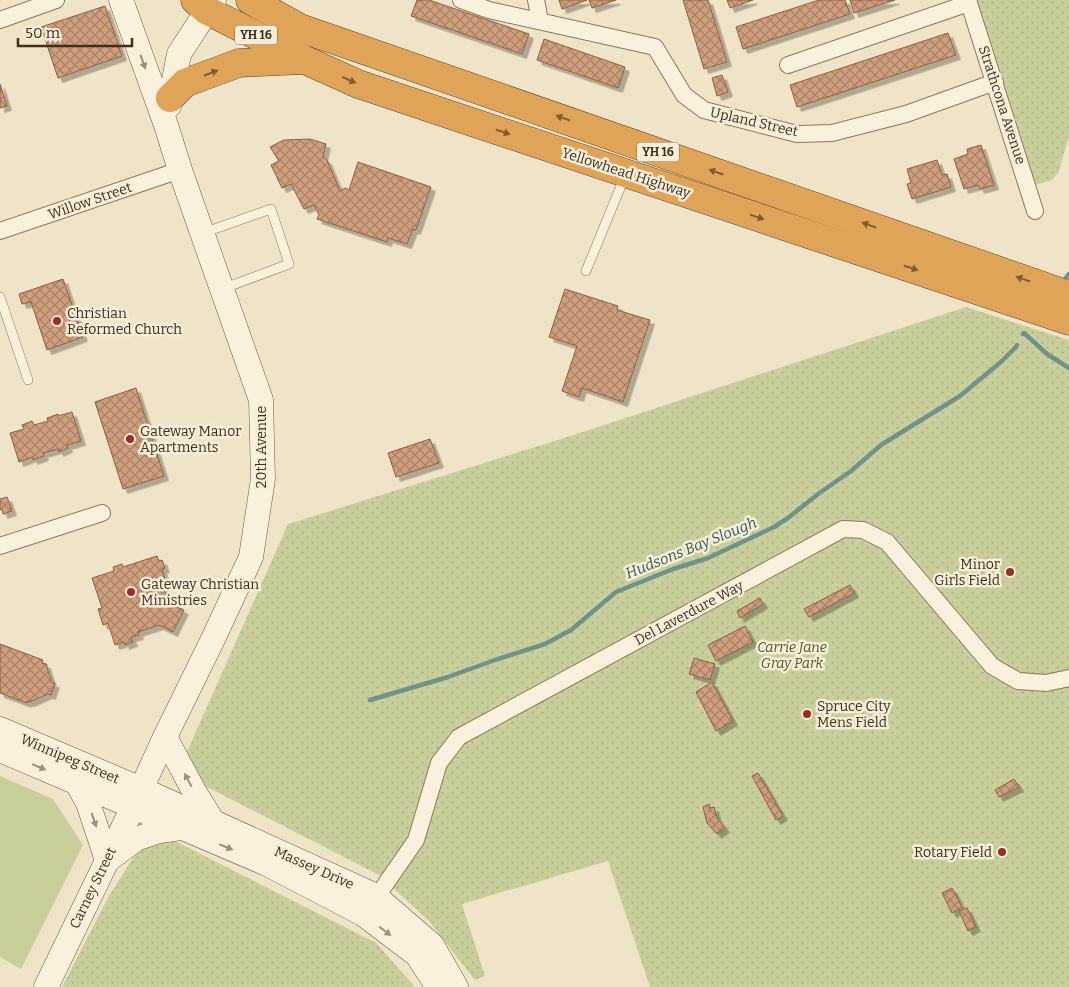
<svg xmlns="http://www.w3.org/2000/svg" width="1069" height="987" font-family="Bitter,serif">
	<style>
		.grass { fill: #c9cf9b }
		.park { fill: url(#park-dots) }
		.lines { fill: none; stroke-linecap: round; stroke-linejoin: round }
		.stream { stroke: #6f938a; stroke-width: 4.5 }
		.building { fill: url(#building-cross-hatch); stroke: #8d5f41; filter: url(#shadow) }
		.lane-casing { stroke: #8d765c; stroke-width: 10 }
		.street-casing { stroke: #8d765c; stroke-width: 18 }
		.secondary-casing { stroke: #6f573f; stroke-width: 25 }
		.highway-casing { stroke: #5b4430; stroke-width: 29 }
		.lane { stroke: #faf1dc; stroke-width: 9 }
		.street { stroke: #faf1dc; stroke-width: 16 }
		.secondary { stroke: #faf1dc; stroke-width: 24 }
		.highway { stroke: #e0a458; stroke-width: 28 }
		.oneway { fill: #9c907e }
		.oneway2 { fill: #7e5d36 }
		.poi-dot { fill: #9e2a2b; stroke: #f7eed8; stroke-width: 2 }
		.labels { text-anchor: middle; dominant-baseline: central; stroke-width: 5; stroke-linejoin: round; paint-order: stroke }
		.shield { fill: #f7eed8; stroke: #756857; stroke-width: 1 }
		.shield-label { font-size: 12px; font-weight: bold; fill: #3d2e20 }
		.street-label { font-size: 14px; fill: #3d2e20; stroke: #f7eed8 }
		.poi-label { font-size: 14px; fill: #3d2e20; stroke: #f7eed8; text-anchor: start }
		.park-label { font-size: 14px; font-style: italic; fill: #4d5a26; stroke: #f7eed8 }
		.water-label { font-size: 15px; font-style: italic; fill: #2f5d5a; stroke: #f7eed8 }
	</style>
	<defs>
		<pattern id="park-dots" width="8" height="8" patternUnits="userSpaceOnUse" patternTransform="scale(1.25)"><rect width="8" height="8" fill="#c9cf9b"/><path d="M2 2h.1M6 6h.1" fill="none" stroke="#aeb285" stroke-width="1.8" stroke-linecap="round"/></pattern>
		<pattern id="building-cross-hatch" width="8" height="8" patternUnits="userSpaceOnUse" patternTransform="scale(1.25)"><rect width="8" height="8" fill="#cf9f7d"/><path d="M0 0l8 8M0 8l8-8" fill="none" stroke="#a98266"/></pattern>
		<filter id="shadow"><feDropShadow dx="4.5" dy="4.5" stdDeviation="0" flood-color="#0004"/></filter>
	</defs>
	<rect width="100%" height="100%" fill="#f0e4c8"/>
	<!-- grass -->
	<path class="grass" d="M0 776 53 799 83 845 21 969 0 957Z"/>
	<!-- park -->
	<g class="park">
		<path d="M969 0H1069V136L1059 171 1052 180 1032 186Z"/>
		<path d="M966 307 1069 340V987H650L608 861 462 904 485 976 475 980 428 920 379 875 178 772 288 524 561 439Z"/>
		<path d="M173 840 376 943 415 987H62L109 896 138 850Z"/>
	</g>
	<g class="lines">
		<!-- stream -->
		<g class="stream">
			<path d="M1062 283 1069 274"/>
			<path d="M1023 334 1024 333 1047 354 1069 368"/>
			<path d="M370 700 448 677 495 660 545 644 571 630 616 592 673 569 708 558 774 527 788 518 818 494 851 471 881 445 960 396 1002 361 1015 348 1017 345"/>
		</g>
	</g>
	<!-- building -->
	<g class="building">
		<path d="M417 0H429L529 34 522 54 411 16Z"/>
		<path d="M559 0H587L562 9Z"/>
		<path d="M589 0H616L592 8Z"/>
		<path d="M683 0H708L727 62 704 69Z"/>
		<path d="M727 0H753L730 8Z"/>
		<path d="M819 0H845L850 14 743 49 736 27Z"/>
		<path d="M850 0H895L854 13Z"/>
		<path d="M105 6 122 56 58 78 41 27Z"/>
		<path d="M948 33 956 55 797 107 790 85Z"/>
		<path d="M544 39 625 67 618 88 537 60Z"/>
		<path d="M722 75 728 92 717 96 712 78Z"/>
		<path d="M0 84 7 106 0 108Z"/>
		<path d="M310 139 326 144 323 157 327 160 340 191 345 188 349 190 358 162 431 187 416 230 413 229 407 244 388 238 387 242 317 219 319 215 314 205 304 209 291 184 282 188 271 165 279 161 270 147 284 140Z"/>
		<path d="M981 145 994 185 980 189 978 185 964 189 954 159 968 154 967 149Z"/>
		<path d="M937 160 942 175 947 174 951 187 912 199 907 184 911 183 907 169Z"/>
		<path d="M63 279 83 337 47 350 31 302 22 304 19 294Z"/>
		<path d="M565 289 618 306 617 310 650 320 623 402 582 388 579 397 562 391 577 346 549 337Z"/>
		<path d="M136 388 164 476 123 489 95 402Z"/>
		<path d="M72 412 81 441 67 445 68 448 59 452 58 449 43 453 44 456 33 460V457L19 462 10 433 24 429 22 425 32 421 34 425 48 421 47 418 58 414V416Z"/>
		<path d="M430 439 439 463 396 477 388 453Z"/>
		<path d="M7 497 12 511 3 514 2 509 0 510V499Z"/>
		<path d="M157 556 159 561 162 560 165 568 162 569 165 580 161 581 169 603 184 610 173 632 159 625 138 632 139 635 131 637 133 642 125 645 124 642 115 645 108 623 103 625 98 609 102 608 92 578 114 571 113 567 122 564 123 567Z"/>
		<path d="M850 585 854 593 809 617 804 609Z"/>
		<path d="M760 598 763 604 740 618 737 611Z"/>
		<path d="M745 626 753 642 716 661 708 645Z"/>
		<path d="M0 644 43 660 42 663 46 664 52 683H55L51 695 48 694 30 702 27 701V703L0 693Z"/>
		<path d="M694 658 715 664 710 680 689 674Z"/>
		<path d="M712 682 733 721 716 731 696 692Z"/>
		<path d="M758 773 783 816 776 820 752 776Z"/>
		<path d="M1014 779 1019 787 999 797 995 790Z"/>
		<path d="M709 804 710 808 714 807 717 818 725 828 717 834 707 823 703 807Z"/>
		<path d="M952 888 962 907 952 913 942 893Z"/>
		<path d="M967 908 976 927 968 931 959 911Z"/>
	</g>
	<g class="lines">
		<!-- lane casing -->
		<g class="lane-casing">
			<g id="lane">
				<path d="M203 233 271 209 289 264 222 289"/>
				<path d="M586 271 625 176"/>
				<path d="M0 297 28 380"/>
			</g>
		</g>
		<!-- street casing -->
		<g class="street-casing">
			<g id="street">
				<path d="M461 0 489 10 655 47 684 95 704 110 797 134 832 133 906 114 995 82"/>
				<path d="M536 0 540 21"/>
				<path d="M968 0 1035 211"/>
				<path d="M0 20 56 0"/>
				<path d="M788 65 969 3"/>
				<path d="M0 231 180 170"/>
				<path d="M0 546 102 513"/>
				<path d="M371 905 416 840 439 763 459 737 843 529 863 530 887 542 992 666 1018 681 1046 683 1069 678"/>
			</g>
		</g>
		<!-- secondary casing -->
		<g class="secondary-casing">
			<g id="secondary">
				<path d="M169 106 179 54 214 0"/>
				<path d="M0 729 141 789 374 895 432 945 456 987"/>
				<path d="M165 737 194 791 213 822"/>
				<path d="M0 750 267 864 363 914 417 955 438 987"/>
				<path d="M77 783 88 803 107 860"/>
				<path d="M109 859 136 839 159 831 181 828"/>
				<path d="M46 987 133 807 165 737 214 637 251 557 263 479 261 400 180 170 166 125 121 0"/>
			</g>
		</g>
		<!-- highway casing -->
		<g class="highway-casing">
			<g id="highway">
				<path d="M195 0 206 10 305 60 358 84 1069 321"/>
				<path d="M250 0 300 28 1069 295"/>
				<path d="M170 98 185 83 239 63 304 60"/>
			</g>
		</g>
		<!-- lane -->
		<use href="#lane" class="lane"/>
		<!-- street -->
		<use href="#street" class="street"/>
		<!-- secondary -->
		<use href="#secondary" class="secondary"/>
		<!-- highway -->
		<use href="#highway" class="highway"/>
	</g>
	<!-- one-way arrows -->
	<defs><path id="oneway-solid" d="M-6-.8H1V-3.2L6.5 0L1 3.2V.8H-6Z" transform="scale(1.25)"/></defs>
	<g class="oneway">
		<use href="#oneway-solid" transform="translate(143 62) rotate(70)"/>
		<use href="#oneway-solid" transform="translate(39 767) rotate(23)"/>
		<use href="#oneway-solid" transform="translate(188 780) rotate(-118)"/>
		<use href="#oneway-solid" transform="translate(94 820) rotate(71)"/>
		<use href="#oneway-solid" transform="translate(226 847) rotate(23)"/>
		<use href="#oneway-solid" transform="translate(385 931) rotate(37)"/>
	</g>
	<g class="oneway2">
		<use href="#oneway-solid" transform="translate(211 73) rotate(-21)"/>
		<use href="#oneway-solid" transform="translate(349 80) rotate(24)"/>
		<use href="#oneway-solid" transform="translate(563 118) rotate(-161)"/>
		<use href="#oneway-solid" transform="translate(503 132) rotate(18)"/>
		<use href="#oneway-solid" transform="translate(716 172) rotate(-161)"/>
		<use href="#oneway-solid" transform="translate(757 217) rotate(18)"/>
		<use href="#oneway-solid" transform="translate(869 225) rotate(-161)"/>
		<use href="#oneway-solid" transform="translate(911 268) rotate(18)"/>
		<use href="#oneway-solid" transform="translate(1023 279) rotate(-161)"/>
	</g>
	<!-- markers -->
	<g class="poi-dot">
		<circle cx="57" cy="321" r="5"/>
		<circle cx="130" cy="439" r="5"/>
		<circle cx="1010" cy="572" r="5"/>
		<circle cx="131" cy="592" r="5"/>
		<circle cx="807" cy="714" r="5"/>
		<circle cx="1002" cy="852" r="5"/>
	</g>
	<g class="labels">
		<!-- shield labels -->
		<g class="shield">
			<rect x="235" y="25.5" width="42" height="19" rx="4"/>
			<rect x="637" y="142.5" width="42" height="19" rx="4"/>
		</g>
		<g class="shield-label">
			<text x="256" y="35">YH 16</text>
			<text x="658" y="152">YH 16</text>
		</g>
		<!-- street labels -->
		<g class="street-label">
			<text transform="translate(1002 105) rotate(72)">Strathcona Avenue</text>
			<text transform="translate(754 122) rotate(13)">Upland Street</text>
			<text transform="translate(626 173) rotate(18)">Yellowhead Highway</text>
			<text transform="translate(90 201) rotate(-19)">Willow Street</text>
			<text transform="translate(261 447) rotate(-90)">20th Avenue</text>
			<text transform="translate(689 613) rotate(-28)">Del Laverdure Way</text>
			<text transform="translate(70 759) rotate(23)">Winnipeg Street</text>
			<text transform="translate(314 868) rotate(24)">Massey Drive</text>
			<text transform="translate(93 888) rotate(-64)">Carney Street</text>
		</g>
		<!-- poi labels -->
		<g class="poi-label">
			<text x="67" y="313">Christian<tspan x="67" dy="16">Reformed Church</tspan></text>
			<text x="140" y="431">Gateway Manor<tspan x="140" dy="16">Apartments</tspan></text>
			<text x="1000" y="564" text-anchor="end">Minor<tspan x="1000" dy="16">Girls Field</tspan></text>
			<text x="141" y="584">Gateway Christian<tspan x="141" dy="16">Ministries</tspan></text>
			<text x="817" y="706">Spruce City<tspan x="817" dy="16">Mens Field</tspan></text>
			<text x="992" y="852" text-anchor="end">Rotary Field</text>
		</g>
		<!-- park labels -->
		<g class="park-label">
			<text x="792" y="647">Carrie Jane<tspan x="792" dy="16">Gray Park</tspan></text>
		</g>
		<!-- water labels -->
		<g class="water-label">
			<text transform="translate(691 548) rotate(-22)">Hudsons Bay Slough</text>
		</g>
	</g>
	<!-- scale -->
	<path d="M18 38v8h114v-8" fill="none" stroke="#3d2e20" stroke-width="2.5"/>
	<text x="25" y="38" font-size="15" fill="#3d2e20" stroke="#f7eed8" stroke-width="4" paint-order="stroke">50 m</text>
</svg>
